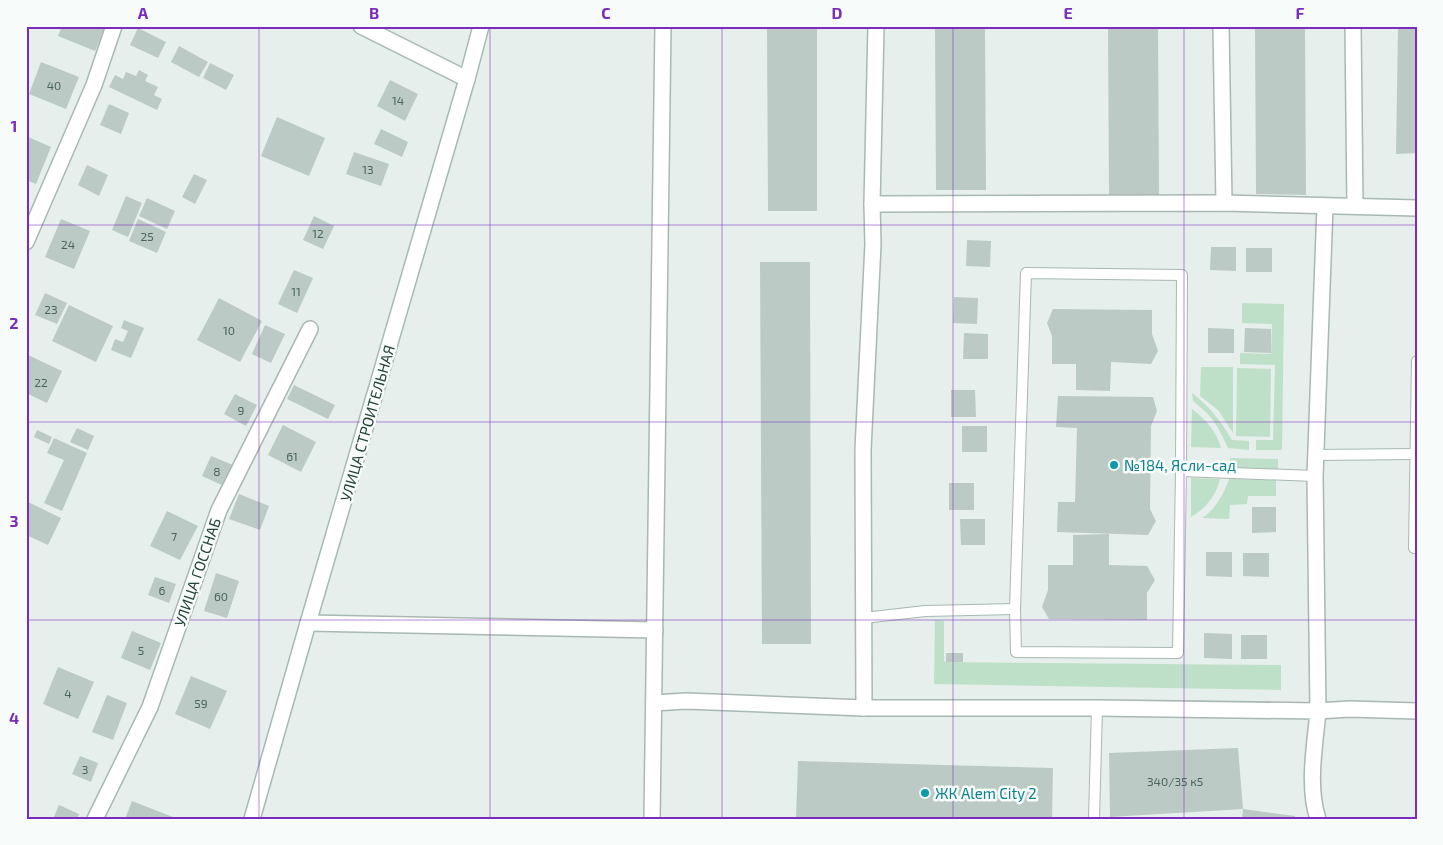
<svg xmlns="http://www.w3.org/2000/svg" width="1443" height="845" font-family="'Exo 2',sans-serif">
	<style>
		.green { fill: #bfe0c8 }
		.building { fill: #bbcac4 }
		.lines { fill: none; stroke-linecap: round; stroke-linejoin: round }
		.lane-casing { stroke: #a8b8b2; stroke-width: 12 }
		.street-casing { stroke: #a8b8b2; stroke-width: 18 }
		.secondary-casing { stroke: #a4bbb3; stroke-width: 18 }
		.lane { stroke: #fff; stroke-width: 10 }
		.street { stroke: #fff; stroke-width: 15 }
		.secondary { stroke: #fff; stroke-width: 15 }
		.grid { fill: none; stroke: #7b2cbf; stroke-width: 1; stroke-opacity: 0.55 }
		.culture-dot { fill: #0f9aa8; stroke: #f7fbf9; stroke-width: 2 }
		.labels { text-anchor: middle; dominant-baseline: central; stroke-width: 5; stroke-linejoin: round; paint-order: stroke }
		.number-label { font-size: 12px; fill: #4a645c }
		.street-label { font-size: 15px; fill: #24423a; stroke: #f7fbf9 }
		.culture-label { font-size: 15px; fill: #0d838f; stroke: #f7fbf9; text-anchor: start }
		.neatline { fill: none; stroke: #7b2cbf; stroke-width: 2 }
		.grid-label { font-size: 16px; text-anchor: middle; font-weight: bold; fill: #7b2cbf }
	</style>
	<rect width="100%" height="100%" fill="#e6efeb"/>
	<!-- green -->
	<g class="green">
		<path d="M1242 303 1284 304 1282 450H1256V440H1273L1275 365 1240 364V353L1271 354 1272 324 1242 323Z"/>
		<path d="M1201 367H1233V433L1218 410 1200 396Z"/>
		<path d="M1237 368 1271 369 1270 437 1236 436Z"/>
		<path d="M1192 393C1209 406 1221 421 1232 440L1249 441V450L1228 448C1217 424 1213 417 1193 401Z"/>
		<path d="M1192 409C1206 420 1216 430 1221 448L1191 447Z"/>
		<path d="M1230 458 1278 459V470L1229 468Z"/>
		<path d="M1191 478 1220 479C1216 496 1206 508 1191 517Z"/>
		<path d="M1229 479 1276 480V496H1248L1247 504 1230 505 1229 519 1202 518C1215 510 1224 494 1229 479Z"/>
		<path d="M935 620 944 621V661L946 662 1281 665V690L934 684Z"/>
	</g>
	<!-- building -->
	<g class="building">
		<path d="M62 26H106L95 51 58 36Z"/>
		<path d="M767 26H817V211H768Z"/>
		<path d="M935 26H985L986 190H936Z"/>
		<path d="M1108 26H1158L1159 196H1109Z"/>
		<path d="M1255 26H1305L1306 195 1256 194Z"/>
		<path d="M1398 26H1417V153L1396 154Z"/>
		<path d="M138 28 166 42 158 58 130 45Z"/>
		<path d="M179 46 208 62 199 77 171 62Z"/>
		<path d="M41 62 79 77 66 109 29 94Z"/>
		<path d="M210 63 234 75 226 90 203 78Z"/>
		<path d="M139 70 148 75 145 81 158 87 154 95 162 99 157 110 109 87 115 75 123 79 126 72 136 76Z"/>
		<path d="M390 80 418 94 405 121 377 106Z"/>
		<path d="M109 104 129 113 121 134 100 125Z"/>
		<path d="M277 117 325 138 309 176 261 156Z"/>
		<path d="M381 129 408 142 402 157 374 144Z"/>
		<path d="M26 136 51 147 36 184 26 180Z"/>
		<path d="M354 152 389 164 381 186 346 174Z"/>
		<path d="M87 165 108 175 99 196 78 185Z"/>
		<path d="M194 174 207 180 195 204 182 197Z"/>
		<path d="M126 196 142 203 128 237 112 230Z"/>
		<path d="M147 198 175 211 167 229 139 216Z"/>
		<path d="M314 216 334 226 323 249 303 240Z"/>
		<path d="M61 219 90 231 74 269 45 257Z"/>
		<path d="M138 219 166 232 157 253 129 241Z"/>
		<path d="M967 240 991 241 990 267 966 266Z"/>
		<path d="M1211 247H1236V271L1210 270Z"/>
		<rect x="1246" y="248" width="26" height="24"/>
		<path d="M760 262H810L811 644H762Z"/>
		<path d="M294 270 313 278 297 313 278 304Z"/>
		<path d="M45 293 67 303 57 324 35 315Z"/>
		<path d="M954 297 978 298 977 324 953 323Z"/>
		<path d="M219 298 262 321 240 362 197 340Z"/>
		<path d="M69 305 113 326 96 362 52 341Z"/>
		<path d="M1053 309 1152 310V334L1158 351 1151 364 1111 362 1110 391 1076 390V364H1052V336L1047 323Z"/>
		<path d="M124 320 144 328 131 358 111 350 115 339 123 342 128 331 121 328Z"/>
		<path d="M265 325 285 334 271 363 252 354Z"/>
		<path d="M1208 328 1234 329V353H1208Z"/>
		<path d="M1245 328 1271 329V353L1244 352Z"/>
		<path d="M964 333 988 334V359H963Z"/>
		<path d="M26 354 62 371 47 403 26 393Z"/>
		<path d="M294 385 335 405 328 419 287 399Z"/>
		<path d="M951 390H975L976 417H951Z"/>
		<path d="M235 394 257 405 246 426 224 414Z"/>
		<path d="M1058 396 1153 397 1157 411 1151 426 1150 509 1156 521 1148 535 1057 532 1058 502H1075L1077 428 1056 427Z"/>
		<path d="M283 425 316 442 301 472 268 455Z"/>
		<rect x="962" y="426" width="25" height="26"/>
		<path d="M77 428 94 436 88 450 70 442Z"/>
		<path d="M37 430 52 437 49 444 34 437Z"/>
		<path d="M54 438 87 453 62 511 44 503 64 460 47 453Z"/>
		<path d="M211 456 233 465 224 486 202 476Z"/>
		<rect x="949" y="483" width="25" height="27"/>
		<path d="M239 494 269 506 260 530 229 519Z"/>
		<path d="M26 501 61 518 48 545 26 535Z"/>
		<path d="M1252 507H1276V532L1252 533Z"/>
		<path d="M167 511 198 526 180 560 150 546Z"/>
		<path d="M960 519H985V545H961Z"/>
		<path d="M1109 534V565L1147 566 1155 580 1147 593V620L1049 619 1042 607 1048 590V565H1073V535Z"/>
		<path d="M1206 552H1232V577L1206 576Z"/>
		<path d="M1243 553H1269V577L1243 576Z"/>
		<path d="M216 573 239 581 227 618 204 611Z"/>
		<path d="M155 577 176 584 169 603 148 595Z"/>
		<path d="M132 631 161 643 150 670 121 658Z"/>
		<path d="M1204 633 1232 634V659L1204 658Z"/>
		<rect x="1241" y="635" width="26" height="24"/>
		<rect x="946" y="653" width="17" height="9"/>
		<path d="M58 667 94 682 78 719 43 704Z"/>
		<path d="M191 676 227 691 210 729 175 714Z"/>
		<path d="M107 695 127 703 113 740 92 732Z"/>
		<path d="M1238 748 1243 809 1110 817 1109 753Z"/>
		<path d="M80 756 98 763 91 782 72 774Z"/>
		<path d="M798 761 1053 768 1052 819H796Z"/>
		<path d="M132 801 178 819H125Z"/>
		<path d="M59 805 79 814 77 819H53Z"/>
		<path d="M1243 809 1295 816V819H1242Z"/>
	</g>
	<g class="lines">
		<!-- lane casing -->
		<g class="lane-casing">
			<g id="lane">
				<path d="M1026 273 1182 275 1181 471 1178 653 1016 652 1015 609Z"/>
				<path d="M1316 455 1415 454"/>
				<path d="M1181 471 1315 476"/>
				<path d="M1414 548 1417 361"/>
				<path d="M864 618 925 611 1015 609"/>
				<path d="M1094 819 1097 708"/>
			</g>
		</g>
		<!-- street casing -->
		<g class="street-casing">
			<g id="street">
				<path d="M1221 26 1224 203"/>
				<path d="M1353 26 1355 206"/>
				<path d="M872 204 1224 203 1417 208"/>
				<path d="M1325 206 1315 476 1318 711 1349 709 1417 711"/>
				<path d="M26 242 94 85 114 26"/>
				<path d="M308 623 655 630"/>
				<path d="M654 703 686 701 864 708H1097L1318 711C1315 746 1307 786 1318 819"/>
				<path d="M864 708 863 450 873 244 872 204 876 26"/>
				<path d="M95 819 150 707 219 510 310 329"/>
				<path d="M652 819 663 26"/>
			</g>
		</g>
		<!-- secondary casing -->
		<g class="secondary-casing">
			<g id="secondary">
				<path d="M361 26 467 79"/>
				<path d="M252 819 308 623 467 79 481 26"/>
			</g>
		</g>
		<!-- lane -->
		<use href="#lane" class="lane"/>
		<!-- street -->
		<use href="#street" class="street"/>
		<!-- secondary -->
		<use href="#secondary" class="secondary"/>
	</g>
	<!-- grid -->
	<path class="grid" d="M259 26V819M490 26V819M722 26V819M953 26V819M1184 26V819M26 225H1417M26 422H1417M26 620H1417"/>
	<!-- markers -->
	<g class="culture-dot">
		<circle cx="1114" cy="465" r="5"/>
		<circle cx="925" cy="793" r="5"/>
	</g>
	<g class="labels">
		<!-- number labels -->
		<g class="number-label">
			<text x="54" y="85">40</text>
			<text x="398" y="100">14</text>
			<text x="368" y="169">13</text>
			<text x="318" y="233">12</text>
			<text x="147" y="236">25</text>
			<text x="68" y="244">24</text>
			<text x="296" y="291">11</text>
			<text x="51" y="309">23</text>
			<text x="229" y="330">10</text>
			<text x="41" y="382">22</text>
			<text x="241" y="410">9</text>
			<text x="292" y="456">61</text>
			<text x="217" y="471">8</text>
			<text x="174" y="536">7</text>
			<text x="162" y="590">6</text>
			<text x="221" y="596">60</text>
			<text x="141" y="650">5</text>
			<text x="68" y="693">4</text>
			<text x="201" y="703">59</text>
			<text x="85" y="769">3</text>
			<text x="1175" y="781">340/35 к5</text>
		</g>
		<!-- street labels -->
		<g class="street-label">
			<text transform="translate(367 423) rotate(-74)">УЛИЦА СТРОИТЕЛЬНАЯ</text>
			<text transform="translate(197 572) rotate(-71)">УЛИЦА ГОССНАБ</text>
		</g>
		<!-- culture labels -->
		<g class="culture-label">
			<text x="1124" y="465">№184, Ясли-сад</text>
			<text x="935" y="793">ЖК Alem City 2</text>
		</g>
	</g>
	<!-- border -->
	<rect width="1443" height="845" fill="none" stroke="#f7fbf9" stroke-width="55"/>
	<rect x="28" y="28" width="1388" height="790" class="neatline"/>
	<g class="grid-label">
		<text x="143" y="19">A</text>
		<text x="374" y="19">B</text>
		<text x="606" y="19">C</text>
		<text x="837" y="19">D</text>
		<text x="1068" y="19">E</text>
		<text x="1300" y="19">F</text>
		<text x="14" y="132">1</text>
		<text x="14" y="329">2</text>
		<text x="14" y="527">3</text>
		<text x="14" y="724">4</text>
	</g>
</svg>
